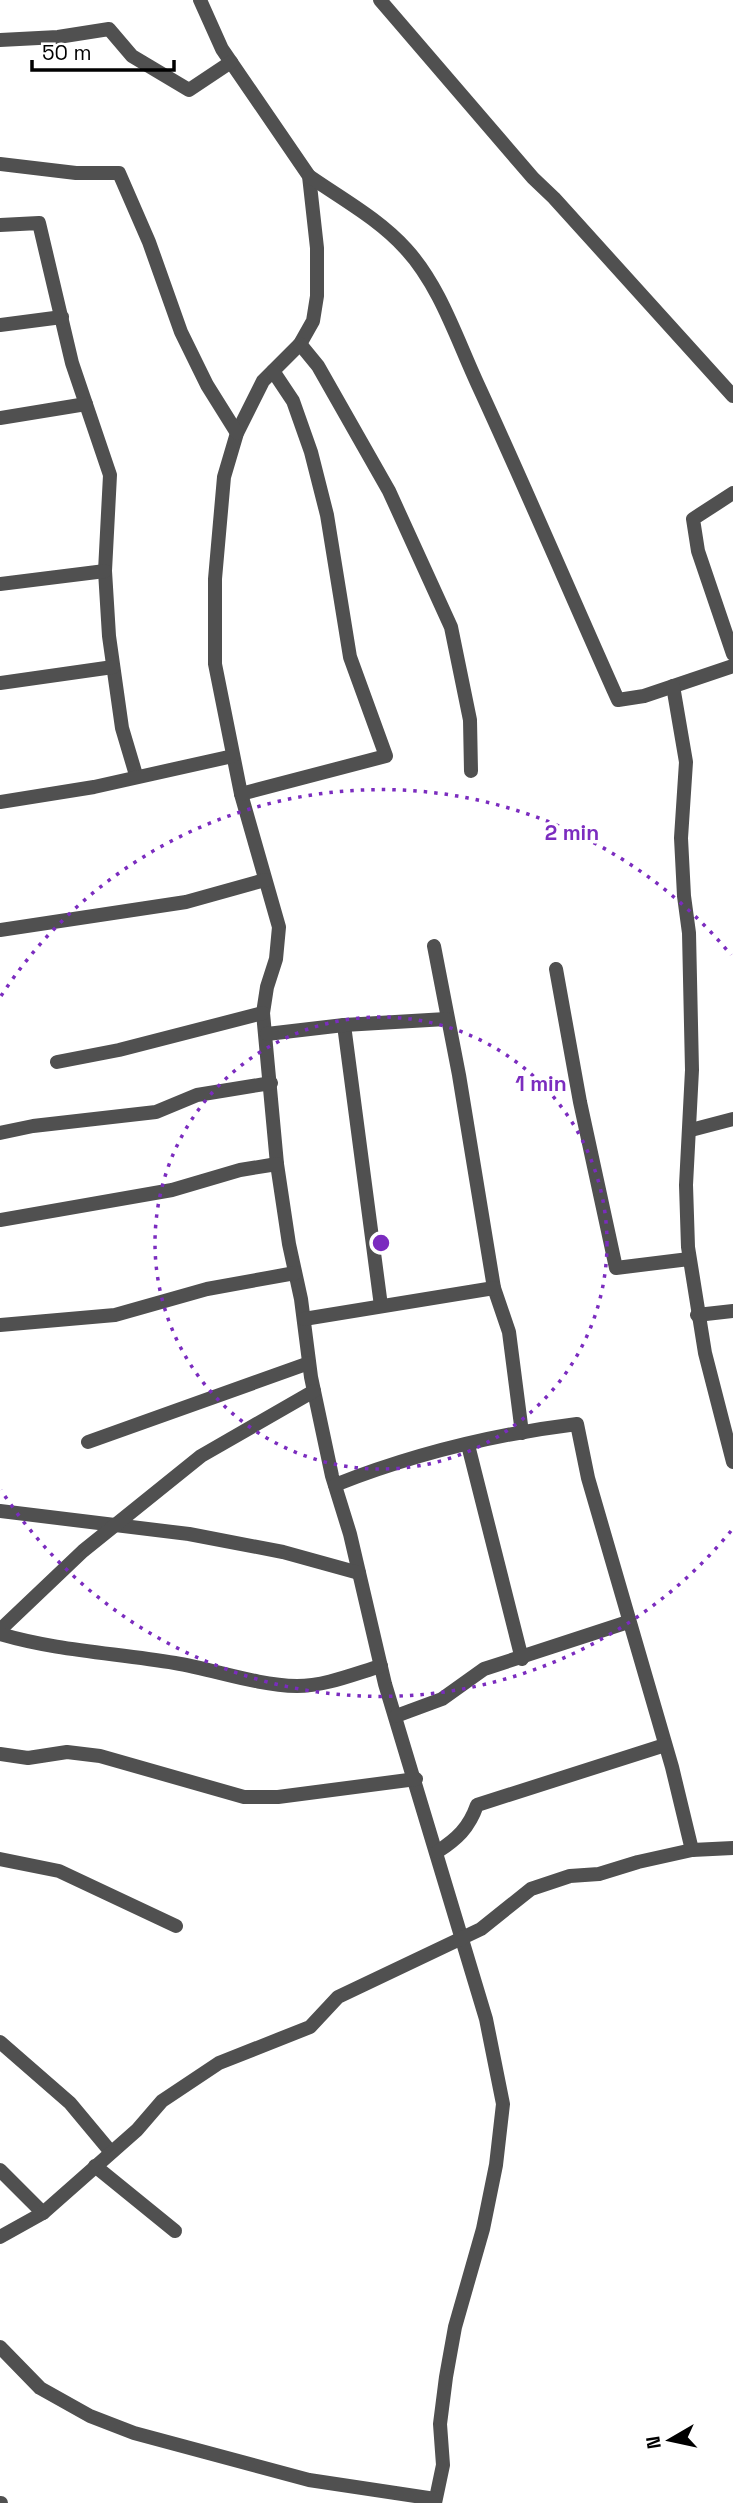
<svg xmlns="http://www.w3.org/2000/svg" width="733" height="2503" font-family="'Space Grotesk',sans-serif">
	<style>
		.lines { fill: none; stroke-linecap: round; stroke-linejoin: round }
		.street { stroke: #505050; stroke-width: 14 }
		.ring { fill: none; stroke: #7b2cbf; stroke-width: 3.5; stroke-dasharray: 3.5 7 }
		.centre { fill: #7b2cbf; stroke: #fff; stroke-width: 3.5 }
		.ring-label { font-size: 21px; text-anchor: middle; font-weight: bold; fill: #7b2cbf; stroke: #fff; stroke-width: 7; stroke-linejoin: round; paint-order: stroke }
	</style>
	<rect width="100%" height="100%" fill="#fff"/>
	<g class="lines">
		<!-- street -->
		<g class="street">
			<path d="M200 0 222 49 309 176 317 248V296L313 321 300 344 263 381 237 433 224 477 215 579V664L241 794 279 927 276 959 267 987 263 1013 277 1164 289 1244 301 1299 311 1377 332 1476 350 1534 385 1684 486 2019 503 2104 496 2165 483 2229 455 2327 446 2377 440 2424 443 2465 435 2503"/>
			<path d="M380 0 533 178 554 198 733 396"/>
			<path d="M0 40 58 37 109 29 132 56 189 90 231 62"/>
			<path d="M0 164 76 173H119L149 242 181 332 207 385 237 433"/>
			<path d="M309 176C342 199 379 219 406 249 440 286 457 340 478 385 526 489 571 595 618 700L644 696 733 666"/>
			<path d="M0 225 39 223 72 363 110 475 105 571 109 636 122 728 136 775"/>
			<path d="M0 325 62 317"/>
			<path d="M300 344 318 366 389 491 451 627 470 720 471 771"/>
			<path d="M0 418 86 404"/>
			<path d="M733 493 693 519 698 551 733 654"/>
			<path d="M0 584 105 571"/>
			<path d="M0 683 113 667"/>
			<path d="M673 686 686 762 681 838 684 896 689 933 692 1070 686 1185 688 1247 705 1353 733 1462"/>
			<path d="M241 794 386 756 350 657 327 515 311 452 293 401 273 371"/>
			<path d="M0 802 94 787 233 756"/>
			<path d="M0 930 186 902 265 880"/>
			<path d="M434 946 459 1075 494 1288 509 1332 522 1433"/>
			<path d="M556 969 580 1102 616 1268 689 1259"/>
			<path d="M344 1025 381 1306"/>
			<path d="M267 1034 344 1025 446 1019"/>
			<path d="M57 1062 119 1050 263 1013"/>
			<path d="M691 1130 733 1119"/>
			<path d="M0 1133 33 1126 156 1112 197 1095 271 1083"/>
			<path d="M0 1220 172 1190 240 1170 277 1164"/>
			<path d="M697 1315 733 1311"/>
			<path d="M304 1319 494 1288"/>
			<path d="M0 1325 115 1315 207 1289 295 1273"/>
			<path d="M88 1442 309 1363"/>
			<path d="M468 1445 522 1659"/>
			<path d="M335 1485C411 1455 496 1434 577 1424L588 1478 672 1767 692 1850"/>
			<path d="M0 1511 189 1534 283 1552 359 1573"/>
			<path d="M0 1630 83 1551 201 1456 314 1391"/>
			<path d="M0 1634C57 1651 117 1653 175 1663 216 1670 256 1685 297 1686 325 1686 354 1674 381 1666"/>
			<path d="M396 1716 442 1699 484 1669 628 1622"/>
			<path d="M0 1754 28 1758 67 1752 100 1756 244 1797H278L416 1779"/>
			<path d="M437 1852C457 1839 469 1828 477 1805L665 1745"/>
			<path d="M0 1859 59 1871 176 1926"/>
			<path d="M0 2042 70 2103 110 2151"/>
			<path d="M95 2166 175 2231"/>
			<path d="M0 2170 43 2213"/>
			<path d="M0 2237 43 2213 137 2130 162 2101 219 2063 310 2027 338 1997 481 1929 531 1889 570 1876 599 1874 638 1862 692 1850 733 1848"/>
			<path d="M0 2347 40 2388 90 2416 134 2433 309 2480 435 2499"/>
			<path d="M0 2503H1"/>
		</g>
	</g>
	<!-- distance rings -->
	<g class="ring">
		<circle cx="381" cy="1243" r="226"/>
		<path d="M731 1531A453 453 0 0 1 1 1490M1 996A453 453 0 0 1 731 955"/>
	</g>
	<circle cx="381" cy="1243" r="10" class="centre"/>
	<g class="ring-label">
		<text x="572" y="840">2 min</text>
		<text x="541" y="1091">1 min</text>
	</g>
	<!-- north arrow -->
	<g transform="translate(670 2440) rotate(261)" stroke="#ffffff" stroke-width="5" paint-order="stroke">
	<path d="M0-5L12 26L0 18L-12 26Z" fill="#000000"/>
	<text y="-10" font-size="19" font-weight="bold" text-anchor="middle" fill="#000000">N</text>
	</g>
	<!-- scale -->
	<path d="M32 60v10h142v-10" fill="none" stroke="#000000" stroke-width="3.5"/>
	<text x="42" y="60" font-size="21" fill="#000000" stroke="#ffffff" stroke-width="5" paint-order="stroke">50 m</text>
</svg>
